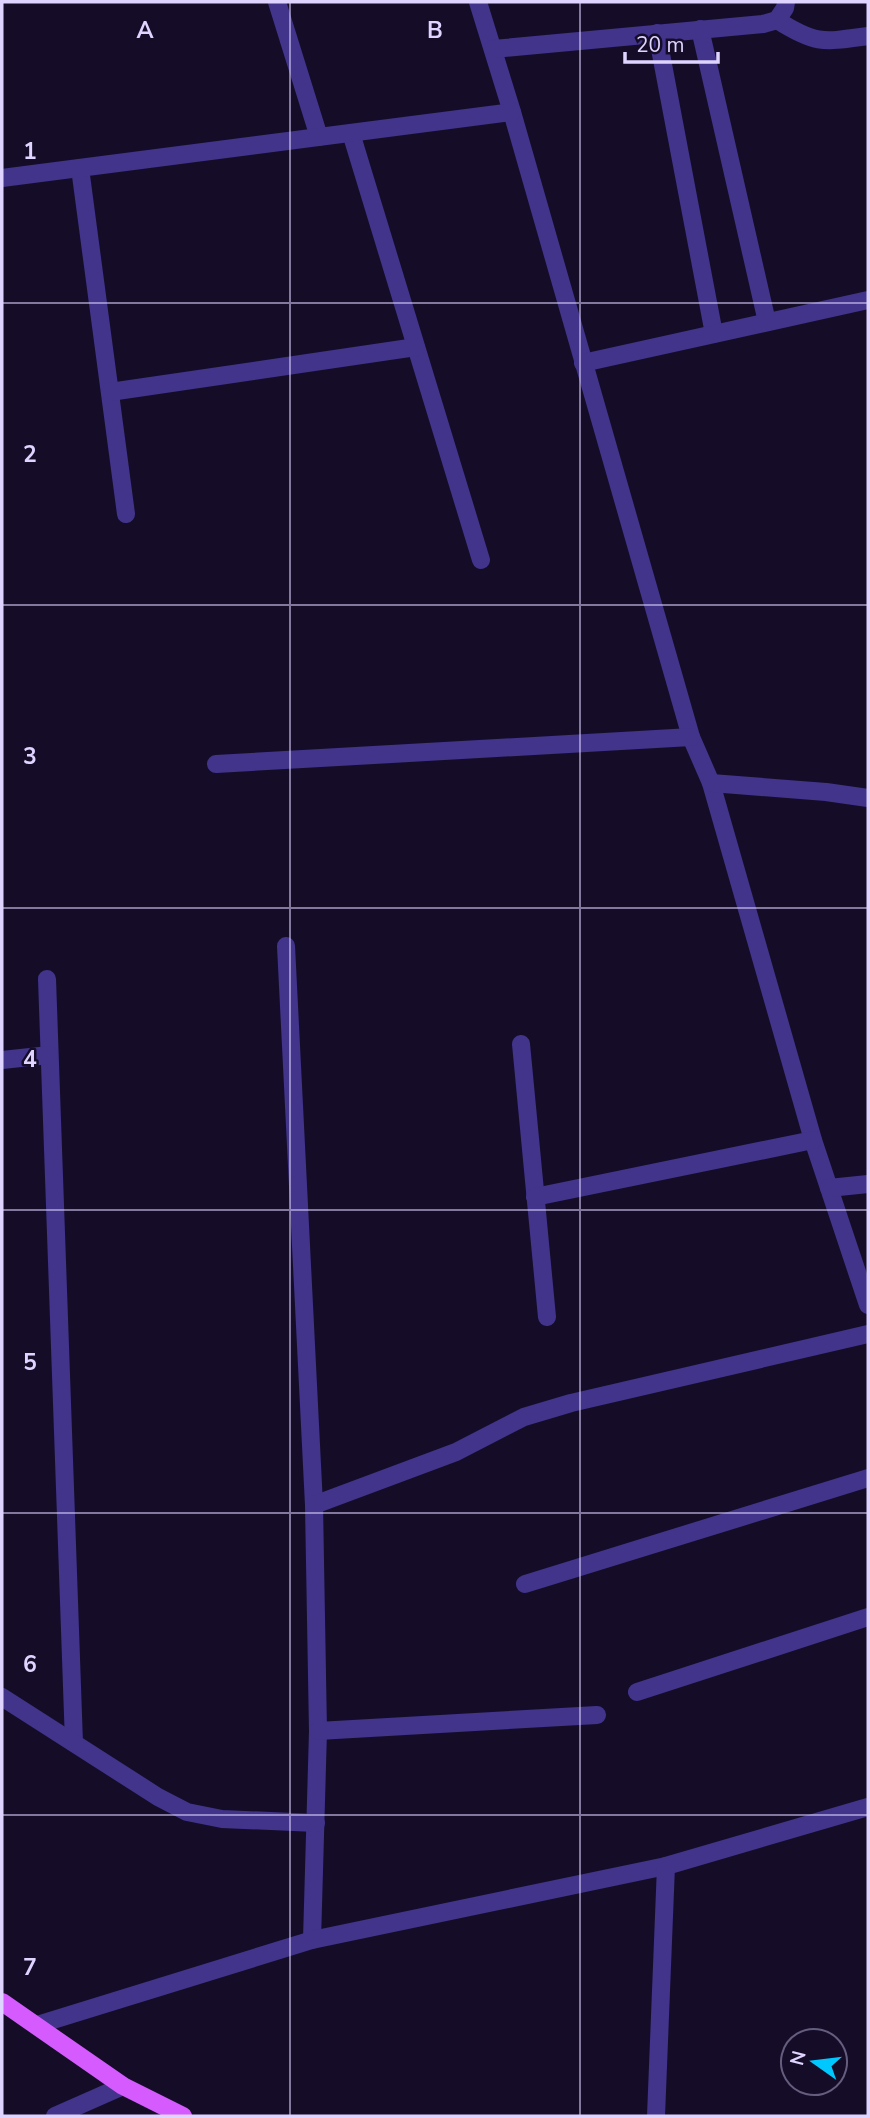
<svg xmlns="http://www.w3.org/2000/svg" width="870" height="2118" font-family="'Nunito Sans',sans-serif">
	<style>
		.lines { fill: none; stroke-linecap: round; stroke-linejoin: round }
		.minor { stroke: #42348b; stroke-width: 18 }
		.major { stroke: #d55bff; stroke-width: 18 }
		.grid { fill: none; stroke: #ded4ff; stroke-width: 2; stroke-opacity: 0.55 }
		.grid-label { font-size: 23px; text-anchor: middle; font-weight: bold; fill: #ded4ff; stroke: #150d28; stroke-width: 5; stroke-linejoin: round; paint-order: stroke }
	</style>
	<rect width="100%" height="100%" fill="#150d28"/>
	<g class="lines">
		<!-- minor -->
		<g class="minor">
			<path d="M277 2 319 137"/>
			<path d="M478 2 512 112 691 737 711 783 813 1140 868 1305"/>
			<path d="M777 20C816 45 824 42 868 36"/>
			<path d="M700 29 767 322"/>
			<path d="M657 33 714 334"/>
			<path d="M493 49 763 24 777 20 785 8 786 2"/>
			<path d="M351 133 481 560"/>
			<path d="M80 168 126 514"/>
			<path d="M2 178 512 112"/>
			<path d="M583 363 868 300"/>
			<path d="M110 392 416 347"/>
			<path d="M216 764 691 737"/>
			<path d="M711 783 826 792 868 798"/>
			<path d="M286 946 314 1505 318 1731 312 1940"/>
			<path d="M47 979 74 1743"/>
			<path d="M521 1044 547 1317"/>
			<path d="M2 1060 49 1055"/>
			<path d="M829 1188 868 1184"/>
			<path d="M535 1197 813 1140"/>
			<path d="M314 1505 456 1452 524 1417 571 1403 868 1334"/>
			<path d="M525 1584 868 1478"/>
			<path d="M637 1692 868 1617"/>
			<path d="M2 1697 158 1797 187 1812 222 1819 316 1823"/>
			<path d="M318 1731 597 1715"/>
			<path d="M37 2025 312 1940 666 1866 868 1807"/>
			<path d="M55 2116 123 2086"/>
			<path d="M656 2116 666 1866"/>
		</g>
		<!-- major -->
		<path class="major" d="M2 2002 123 2086 183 2116"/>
	</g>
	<!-- grid -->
	<path class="grid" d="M290 2V2116M580 2V2116M2 303H868M2 605H868M2 908H868M2 1210H868M2 1513H868M2 1815H868"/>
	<g class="grid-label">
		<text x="145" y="38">A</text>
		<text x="435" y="38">B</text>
		<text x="30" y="159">1</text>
		<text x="30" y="462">2</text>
		<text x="30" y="764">3</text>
		<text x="30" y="1067">4</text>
		<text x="30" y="1370">5</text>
		<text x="30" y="1672">6</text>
		<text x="30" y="1975">7</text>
	</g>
	<!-- border -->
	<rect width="870" height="2118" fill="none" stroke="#ded4ff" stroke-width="7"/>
	<!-- north arrow -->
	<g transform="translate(814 2062) rotate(284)"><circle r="33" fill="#150d28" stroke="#655d7e" stroke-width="2"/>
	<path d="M0-5L12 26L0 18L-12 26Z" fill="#00c8ff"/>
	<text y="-10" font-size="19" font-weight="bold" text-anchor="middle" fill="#ded4ff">N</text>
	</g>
	<!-- scale -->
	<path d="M625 52v10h93v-10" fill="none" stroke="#ded4ff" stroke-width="3.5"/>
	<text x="636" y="52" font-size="21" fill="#ded4ff" stroke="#150d28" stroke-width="5" paint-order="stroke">20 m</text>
</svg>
